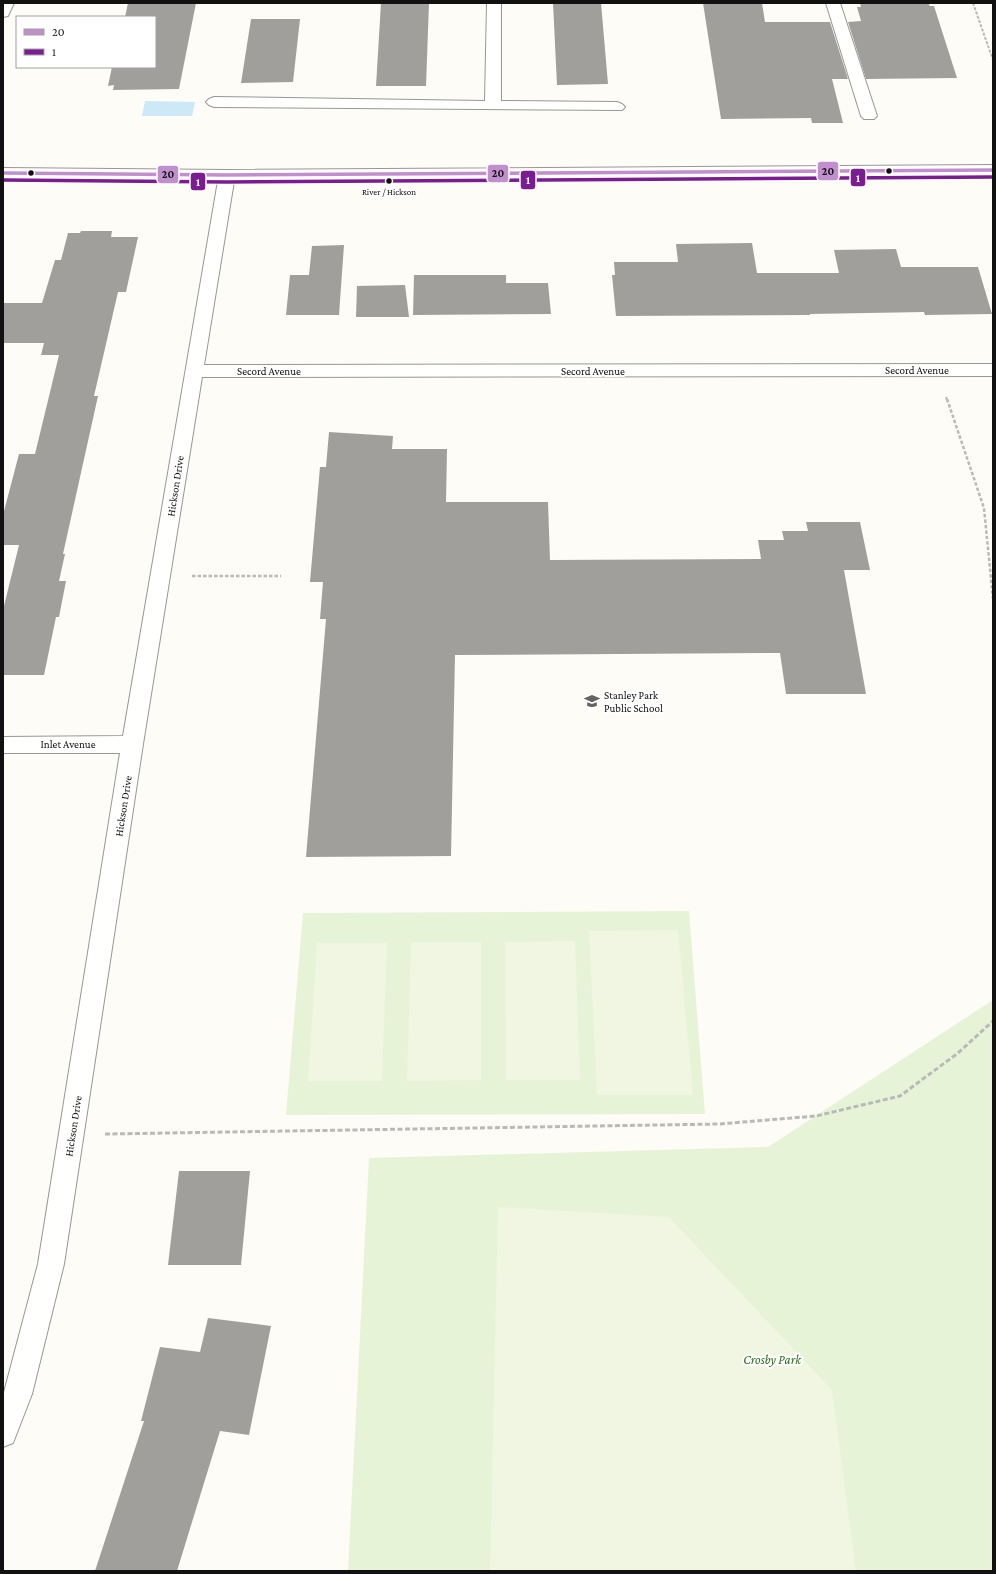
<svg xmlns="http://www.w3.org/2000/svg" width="996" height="1574" font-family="'Crimson Pro',serif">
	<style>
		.green { fill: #e7f3d7 }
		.pitch { fill: #f0f6e1 }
		.water { fill: #cde8f7 }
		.building { fill: #a19f9c }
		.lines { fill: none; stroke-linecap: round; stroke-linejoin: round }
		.service-casing { stroke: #979795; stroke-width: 2 }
		.minor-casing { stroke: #979795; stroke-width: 2 }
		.tertiary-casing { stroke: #979795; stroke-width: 2 }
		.path-far2 { stroke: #b9b9b8; stroke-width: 2; stroke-dasharray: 3 1.5; stroke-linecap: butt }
		.path-far1 { stroke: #b9b9b8; stroke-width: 2.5; stroke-dasharray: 3.5 2; stroke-linecap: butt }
		.path { stroke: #b9b9b8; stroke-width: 3; stroke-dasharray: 5 2.5; stroke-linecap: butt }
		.service { fill: #fffffe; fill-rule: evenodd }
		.minor { fill: #fffffe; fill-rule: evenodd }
		.tertiary { fill: #fffffe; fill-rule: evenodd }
		.bus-1-casing { stroke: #fff; stroke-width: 5.5 }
		.bus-2-casing { stroke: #fff; stroke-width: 5.5 }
		.bus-1 { stroke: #c18fce; stroke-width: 3.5 }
		.bus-2 { stroke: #7a1d90; stroke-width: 3.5 }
		.bus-dot { fill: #111; stroke: #fff; stroke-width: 1.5 }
		.labels { text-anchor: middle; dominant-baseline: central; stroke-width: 4; stroke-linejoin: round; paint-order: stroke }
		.far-bus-label { font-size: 9px; fill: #111; stroke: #fff }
		.street-label { font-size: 11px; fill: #111; stroke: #fff }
		.poi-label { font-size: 11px; fill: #111; stroke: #fff; text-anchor: start }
		.near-park-label { font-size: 13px; font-style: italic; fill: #2f6b1f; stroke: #fff }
		.line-badge { stroke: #fff; stroke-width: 1.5 }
		.badge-label { font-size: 11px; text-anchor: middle; font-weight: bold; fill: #fff }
		.pale-badge-label { font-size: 11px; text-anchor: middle; font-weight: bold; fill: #111 }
	</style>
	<rect width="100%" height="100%" fill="#fdfcf7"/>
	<!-- green -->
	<g class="green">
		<path d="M689 911 705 1114 286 1115 303 913Z"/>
		<path d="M993 1000V1571H348L369 1158 768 1147Z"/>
	</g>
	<!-- pitch -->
	<g class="pitch">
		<path d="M678 930 693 1095H597L589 931Z"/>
		<path d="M575 941 580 1080H506L505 942Z"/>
		<path d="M411 942H481V1080L407 1081Z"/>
		<path d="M317 943H387L382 1081H308Z"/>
		<path d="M498 1207 669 1217 832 1390 856 1571H490Z"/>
	</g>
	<!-- water -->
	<path class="water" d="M145 101 195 102 192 116H142Z"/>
	<!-- building -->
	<g class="building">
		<path d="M128 3H196L179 89 113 90 114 85 108 86 112 67H155V17H125Z"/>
		<path d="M381 3H429L426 86H376Z"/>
		<path d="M553 3H601L608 84 557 85Z"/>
		<path d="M703 3H762L765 22H830L848 79H832L843 123H812L811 118 721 119Z"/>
		<path d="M860 3H928L930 6H934L957 78 866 79 848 22 861 21 857 7H861Z"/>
		<path d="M251 19H300L293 82 241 83Z"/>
		<path d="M81 231H112L111 237H138L126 292H118L94 396H98L63 554H65L59 581H66L59 617H56L44 675H3V610L19 545H3V515L19 454H35L59 355H41L44 343H3V303H42L55 260H61L68 233H80Z"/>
		<path d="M752 243 757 273H839L834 250 896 249 901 267H978L992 314 925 315 924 312 810 314V315L616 316 612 275H615L614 262H678L676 244Z"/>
		<path d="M344 245 339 315H286L290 275H309L312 246Z"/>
		<path d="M414 275H506V283H548L551 314 413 315Z"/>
		<path d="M405 285 409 317H356L357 286Z"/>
		<path d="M329 432 393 436 392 449H447L446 502H548L550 560 761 559 758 540H784L782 531H808L806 522H860L870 570H844L866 694H786L780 653 455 655 451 856 306 857 326 619H320L323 582H310L320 467H326Z"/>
		<path d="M179 1171H250L241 1265H168Z"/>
		<path d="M208 1318 271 1326 249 1435 220 1431 177 1571H95L144 1421H141L160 1347 200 1352Z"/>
	</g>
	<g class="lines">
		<!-- service casing -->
		<g class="service-casing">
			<g id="service">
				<path d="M487 3H501V101L617 102 622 104 625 107 622 110 214 107 209 105 206 102 209 99 214 97 485 101Z"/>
				<path d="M826 3H840L877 116 874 119H864L861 116Z"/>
			</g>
		</g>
		<!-- minor casing -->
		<g class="minor-casing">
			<g id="minor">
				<path d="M3 3H14L8 16 3 17Z"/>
				<path d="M227 170 233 172 235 175 204 365 993 364V376L202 377 143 744 64 1264 32 1394 13 1443 3 1447V1396L38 1264 120 753H3V737L123 736 219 175 221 172Z"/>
			</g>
		</g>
		<!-- tertiary casing -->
		<g class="tertiary-casing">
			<path id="tertiary" d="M993 165V175L227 180 3 178V168L227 170Z"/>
		</g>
		<!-- path-far2 -->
		<g class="path-far2">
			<path d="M973 3 993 60"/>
			<path d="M946 397 947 400"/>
		</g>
		<!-- path-far1 -->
		<g class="path-far1">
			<path d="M947 399 984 508 993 599"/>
			<path d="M192 576H281"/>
		</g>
		<!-- path -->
		<path class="path" d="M105 1134 719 1124 816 1116 900 1096 958 1053 993 1021"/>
		<!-- service -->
		<use href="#service" class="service"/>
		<!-- minor -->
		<use href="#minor" class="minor"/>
		<!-- tertiary -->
		<use href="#tertiary" class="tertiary"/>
		<!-- bus-1 casing -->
		<g class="bus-1-casing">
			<path id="bus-1" d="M3 173 227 175 993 170"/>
		</g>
		<!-- bus-2 casing -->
		<g class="bus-2-casing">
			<path id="bus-2" d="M3 180 227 182 993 177"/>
		</g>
		<!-- bus-1 -->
		<use href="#bus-1" class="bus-1"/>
		<!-- bus-2 -->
		<use href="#bus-2" class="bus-2"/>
	</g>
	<!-- icons -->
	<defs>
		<g id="school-bare" transform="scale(1.2)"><path d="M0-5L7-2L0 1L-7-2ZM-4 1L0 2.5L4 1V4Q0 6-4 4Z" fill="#646362" stroke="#fff" stroke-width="2.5" paint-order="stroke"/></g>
	</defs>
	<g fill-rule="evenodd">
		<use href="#school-bare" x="592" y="701"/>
	</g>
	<!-- markers -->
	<g class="bus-dot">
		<circle cx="889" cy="171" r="3.5"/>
		<circle cx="31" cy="173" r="3.5"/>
		<circle cx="389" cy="181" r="3.5"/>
	</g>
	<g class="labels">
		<!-- far-bus labels -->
		<g class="far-bus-label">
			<text x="389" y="192">River / Hickson</text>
		</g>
		<!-- street labels -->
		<g class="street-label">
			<text x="917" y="370">Secord Avenue</text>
			<text x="269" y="371">Secord Avenue</text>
			<text x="593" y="371">Secord Avenue</text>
			<text transform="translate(175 486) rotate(-81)">Hickson Drive</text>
			<text x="68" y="744">Inlet Avenue</text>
			<text transform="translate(123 806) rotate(-81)">Hickson Drive</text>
			<text transform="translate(73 1126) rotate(-81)">Hickson Drive</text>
		</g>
		<!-- poi labels -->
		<g class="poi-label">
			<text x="604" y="695">Stanley Park<tspan x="604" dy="13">Public School</tspan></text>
		</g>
		<!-- near-park labels -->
		<g class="near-park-label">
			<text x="772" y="1359">Crosby Park</text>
		</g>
	</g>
	<g class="line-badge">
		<rect x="817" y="161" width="22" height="20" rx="4" fill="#c18fce"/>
		<rect x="487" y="164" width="22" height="19" rx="4" fill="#c18fce"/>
		<rect x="157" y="165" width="22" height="19" rx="4" fill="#c18fce"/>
		<rect x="850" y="168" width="16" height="19" rx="4" fill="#7a1d90"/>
		<rect x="520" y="170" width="16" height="20" rx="4" fill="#7a1d90"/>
		<rect x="190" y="172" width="16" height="19" rx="4" fill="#7a1d90"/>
	</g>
	<g class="badge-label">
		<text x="858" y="182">1</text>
		<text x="528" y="184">1</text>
		<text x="198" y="186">1</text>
	</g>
	<g class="pale-badge-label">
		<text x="828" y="175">20</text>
		<text x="498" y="177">20</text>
		<text x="168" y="178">20</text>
	</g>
	<!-- border -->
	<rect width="996" height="1574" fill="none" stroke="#111111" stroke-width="8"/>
	<!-- legend -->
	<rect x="16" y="16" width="140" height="52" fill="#ffffff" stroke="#a0a0a0"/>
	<rect x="24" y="29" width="20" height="6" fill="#c18fce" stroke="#a0a0a0"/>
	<text x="52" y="36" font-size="12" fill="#111111">20</text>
	<rect x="24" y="49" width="20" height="6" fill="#7a1d90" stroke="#a0a0a0"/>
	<text x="52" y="56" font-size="12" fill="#111111">1</text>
</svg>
